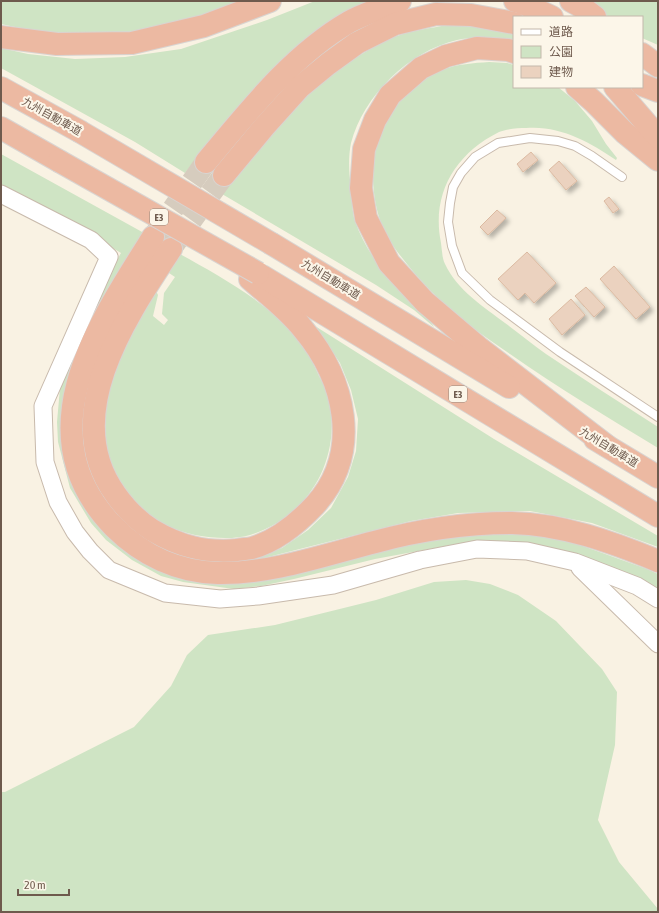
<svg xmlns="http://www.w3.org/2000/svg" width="659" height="913" font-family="'Asap Condensed','Noto Sans JP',sans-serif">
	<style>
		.green { fill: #cfe4c4 }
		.building { fill: #ebd2bf; stroke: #dbbaa1; filter: url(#shadow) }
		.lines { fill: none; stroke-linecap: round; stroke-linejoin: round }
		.highway-tunnel { stroke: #d6ccbe; stroke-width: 22; stroke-dasharray: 22 11; stroke-linecap: butt }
		.lane-casing { stroke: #c8baac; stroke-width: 10 }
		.street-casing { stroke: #c8baac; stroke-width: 19 }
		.highway-casing { stroke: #d9d4d1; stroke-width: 24 }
		.lane { stroke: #fff; stroke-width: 8 }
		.street { stroke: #fff; stroke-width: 17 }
		.highway { stroke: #ecb9a2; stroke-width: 22 }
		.highway-bridge-casing { stroke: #d9d4d1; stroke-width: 24; stroke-linecap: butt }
		.highway-bridge { stroke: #ecb9a2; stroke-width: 22 }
		.labels { text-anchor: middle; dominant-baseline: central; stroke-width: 4; stroke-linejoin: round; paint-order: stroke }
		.shield { fill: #fcf6e9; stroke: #99897c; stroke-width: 1 }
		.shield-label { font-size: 10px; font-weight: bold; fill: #6e5a4d }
		.street-label { font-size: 11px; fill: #6e5a4d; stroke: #fcf6e9 }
	</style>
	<defs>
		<filter id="shadow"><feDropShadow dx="3.5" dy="3.5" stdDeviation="2" flood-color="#0004"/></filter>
	</defs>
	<rect width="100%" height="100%" fill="#f9f2e3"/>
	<!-- green -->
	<g class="green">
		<path d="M1 1H243C222 8 201 18 180 24 124 37 57 37 1 24Z"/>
		<path d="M315 1H372L262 80 221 126 185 173 135 142 1 68V48L28 54 75 59 125 57 181 49 267 20Z"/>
		<path d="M587 1H658V45L642 38V17H609Z"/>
		<path d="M448 25 480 27 514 33V42C495 39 476 36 457 40 409 51 363 96 351 143 348 158 349 174 351 188 352 199 352 212 355 221 364 247 381 270 399 290 407 299 430 318 434 327L414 310 376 285 222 194C263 142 308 84 367 51 376 45 386 39 397 36 413 30 431 28 448 25Z"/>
		<path d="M489 62 507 63 514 65V87H558L575 101 592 121 606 144 617 158 616 160C590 142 559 125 526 128 518 128 506 129 499 132 455 154 431 194 441 243 442 250 442 258 445 264 457 290 484 307 505 323 519 333 532 344 546 354 583 379 621 403 658 427V448C609 418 558 388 510 354 485 337 459 319 437 297 429 290 423 282 416 275 402 258 387 241 380 220 373 199 371 173 375 151 377 145 380 138 382 131 390 106 418 80 442 70 457 64 474 63 489 62Z"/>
		<path d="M1 154 144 233 93 320 70 473 184 577 428 540 505 533 534 535 566 540 647 569 658 574V594L533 545 508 541 462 543 375 559 294 579 261 586 234 589 183 582 161 576 132 560 106 540 91 523 70 488 58 442 57 422 60 388 91 306 121 253 91 235 1 194Z"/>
		<path d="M178 253C218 275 267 302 297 337 307 348 313 363 319 376 322 382 327 389 328 396 335 424 332 451 320 476 306 504 280 526 250 535 232 540 213 538 195 535 183 532 173 529 163 524 134 510 111 476 106 444 104 427 106 408 108 392 115 356 138 321 156 291L158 295 153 316 164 325 168 320 162 314 164 293 175 277 166 271Z"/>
		<path d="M315 326 494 439 658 536V547L592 523 530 511 458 513 411 521 260 559 259 557 282 548 308 530 331 508 348 477 356 451 358 419 351 390 340 363Z"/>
		<path d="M466 580 490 584 518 595 556 621 602 669 617 692 615 745 598 820 619 862 658 909V912H1V792H5L134 727 171 686 187 655 208 635 275 625 376 600 434 582Z"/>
	</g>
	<!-- building -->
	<g class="building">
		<path d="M531 152 538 160 523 172 517 164Z"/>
		<path d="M559 161 577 181 566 190 549 170Z"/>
		<path d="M609 197 619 209 613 213 604 201Z"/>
		<path d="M497 210 506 218 488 235 480 227Z"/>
		<path d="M527 252 556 283 534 303 525 293 518 300 498 279Z"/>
		<path d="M614 266 650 307 636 319 600 279Z"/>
		<path d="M586 287 605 307 594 317 575 296Z"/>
		<path d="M571 299 585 315 562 335 549 319Z"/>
	</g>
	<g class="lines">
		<!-- highway-tunnel -->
		<g class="highway-tunnel">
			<path d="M154 236 206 162"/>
			<path d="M172 247 224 175"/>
		</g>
		<!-- lane casing -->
		<g class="lane-casing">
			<path id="lane" d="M622 177 592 156 575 146 558 141 530 138 498 143 475 157 461 173 453 187 450 203 448 222 452 246 462 273 490 300 560 352 658 417"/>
		</g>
		<!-- street casing -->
		<g class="street-casing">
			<g id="street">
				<path d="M1 194 91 240 109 257 43 406 45 462 58 502 75 532 90 551 109 570 165 593 220 599 258 596 333 585 420 560 477 549 527 551 575 562 637 586 658 599"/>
				<path d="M580 568 658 644"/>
			</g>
		</g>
		<!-- highway casing -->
		<g class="highway-casing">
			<g id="highway">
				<path d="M515 1 520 2 552 17"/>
				<path d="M571 1 582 7 595 17"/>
				<path d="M1 37 57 44 132 43 204 26 270 1"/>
				<path d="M514 52 508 50 477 48 446 56 421 68 390 95 375 120 364 149 361 188 366 218 389 263 425 302 478 347 607 446"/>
				<path d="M642 54 658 66"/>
				<path d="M642 85 658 91"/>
				<path d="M577 87 594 102 625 133 658 160"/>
				<path d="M615 87 658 137"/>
				<path d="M1 88 79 131"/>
				<path d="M1 128 59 161"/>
				<path d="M206 162C248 112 292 55 349 22 365 13 383 8 400 1"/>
				<path d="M224 175 264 127 300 87 328 64 357 43 395 24 436 14 471 15 514 23"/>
				<path d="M153 237C98 324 23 434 114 527 142 555 178 572 218 573 271 574 324 555 375 542 419 530 465 523 512 523 562 524 612 542 658 561"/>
				<path d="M272 244 509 387"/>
				<path d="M171 249C126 317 58 416 116 495 126 509 138 521 152 530 179 546 205 553 237 550 242 549 247 549 252 548 277 541 298 523 315 505 363 452 345 379 303 329 288 310 268 295 250 279"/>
				<path d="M262 276 658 516"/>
				<path d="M595 439 658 477"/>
			</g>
		</g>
		<!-- lane -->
		<use href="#lane" class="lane"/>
		<!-- street -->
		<use href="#street" class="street"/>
		<!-- highway -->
		<use href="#highway" class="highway"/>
		<!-- highway-bridge casing -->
		<g class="highway-bridge-casing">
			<g id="highway-bridge">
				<path d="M79 131 272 244"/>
				<path d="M59 161 258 273"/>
			</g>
		</g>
		<!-- highway-bridge -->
		<use href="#highway-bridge" class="highway-bridge"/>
	</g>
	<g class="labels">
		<!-- shield labels -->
		<g class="shield">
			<rect x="150" y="209" width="18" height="16" rx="3"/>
			<rect x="449" y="386" width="18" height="16" rx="3"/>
		</g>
		<g class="shield-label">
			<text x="159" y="217">E3</text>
			<text x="458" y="394">E3</text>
		</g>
		<!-- street labels -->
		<g class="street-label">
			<text transform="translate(52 116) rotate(29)">九州自動車道</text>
			<text transform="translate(331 279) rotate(31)">九州自動車道</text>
			<text transform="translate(609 447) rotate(31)">九州自動車道</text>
		</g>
	</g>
	<!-- border -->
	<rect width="659" height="913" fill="none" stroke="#6e5a4d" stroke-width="4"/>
	<!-- legend -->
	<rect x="513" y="16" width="130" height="72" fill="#fcf6e9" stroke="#c3b8ab"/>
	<rect x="521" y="29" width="20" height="6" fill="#ffffff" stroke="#c3b8ab"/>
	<text x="549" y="36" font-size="12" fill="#6e5a4d">道路</text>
	<rect x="521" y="46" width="20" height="12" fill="#cfe4c4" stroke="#c3b8ab"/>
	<text x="549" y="56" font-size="12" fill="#6e5a4d">公園</text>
	<rect x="521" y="66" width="20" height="12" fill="#ebd2bf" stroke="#c3b8ab"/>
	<text x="549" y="76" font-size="12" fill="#6e5a4d">建物</text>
	<!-- scale -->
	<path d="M18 889v6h51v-6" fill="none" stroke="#6e5a4d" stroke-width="2"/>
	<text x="24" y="889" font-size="12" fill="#6e5a4d" stroke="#fcf6e9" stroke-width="3" paint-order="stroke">20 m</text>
</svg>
